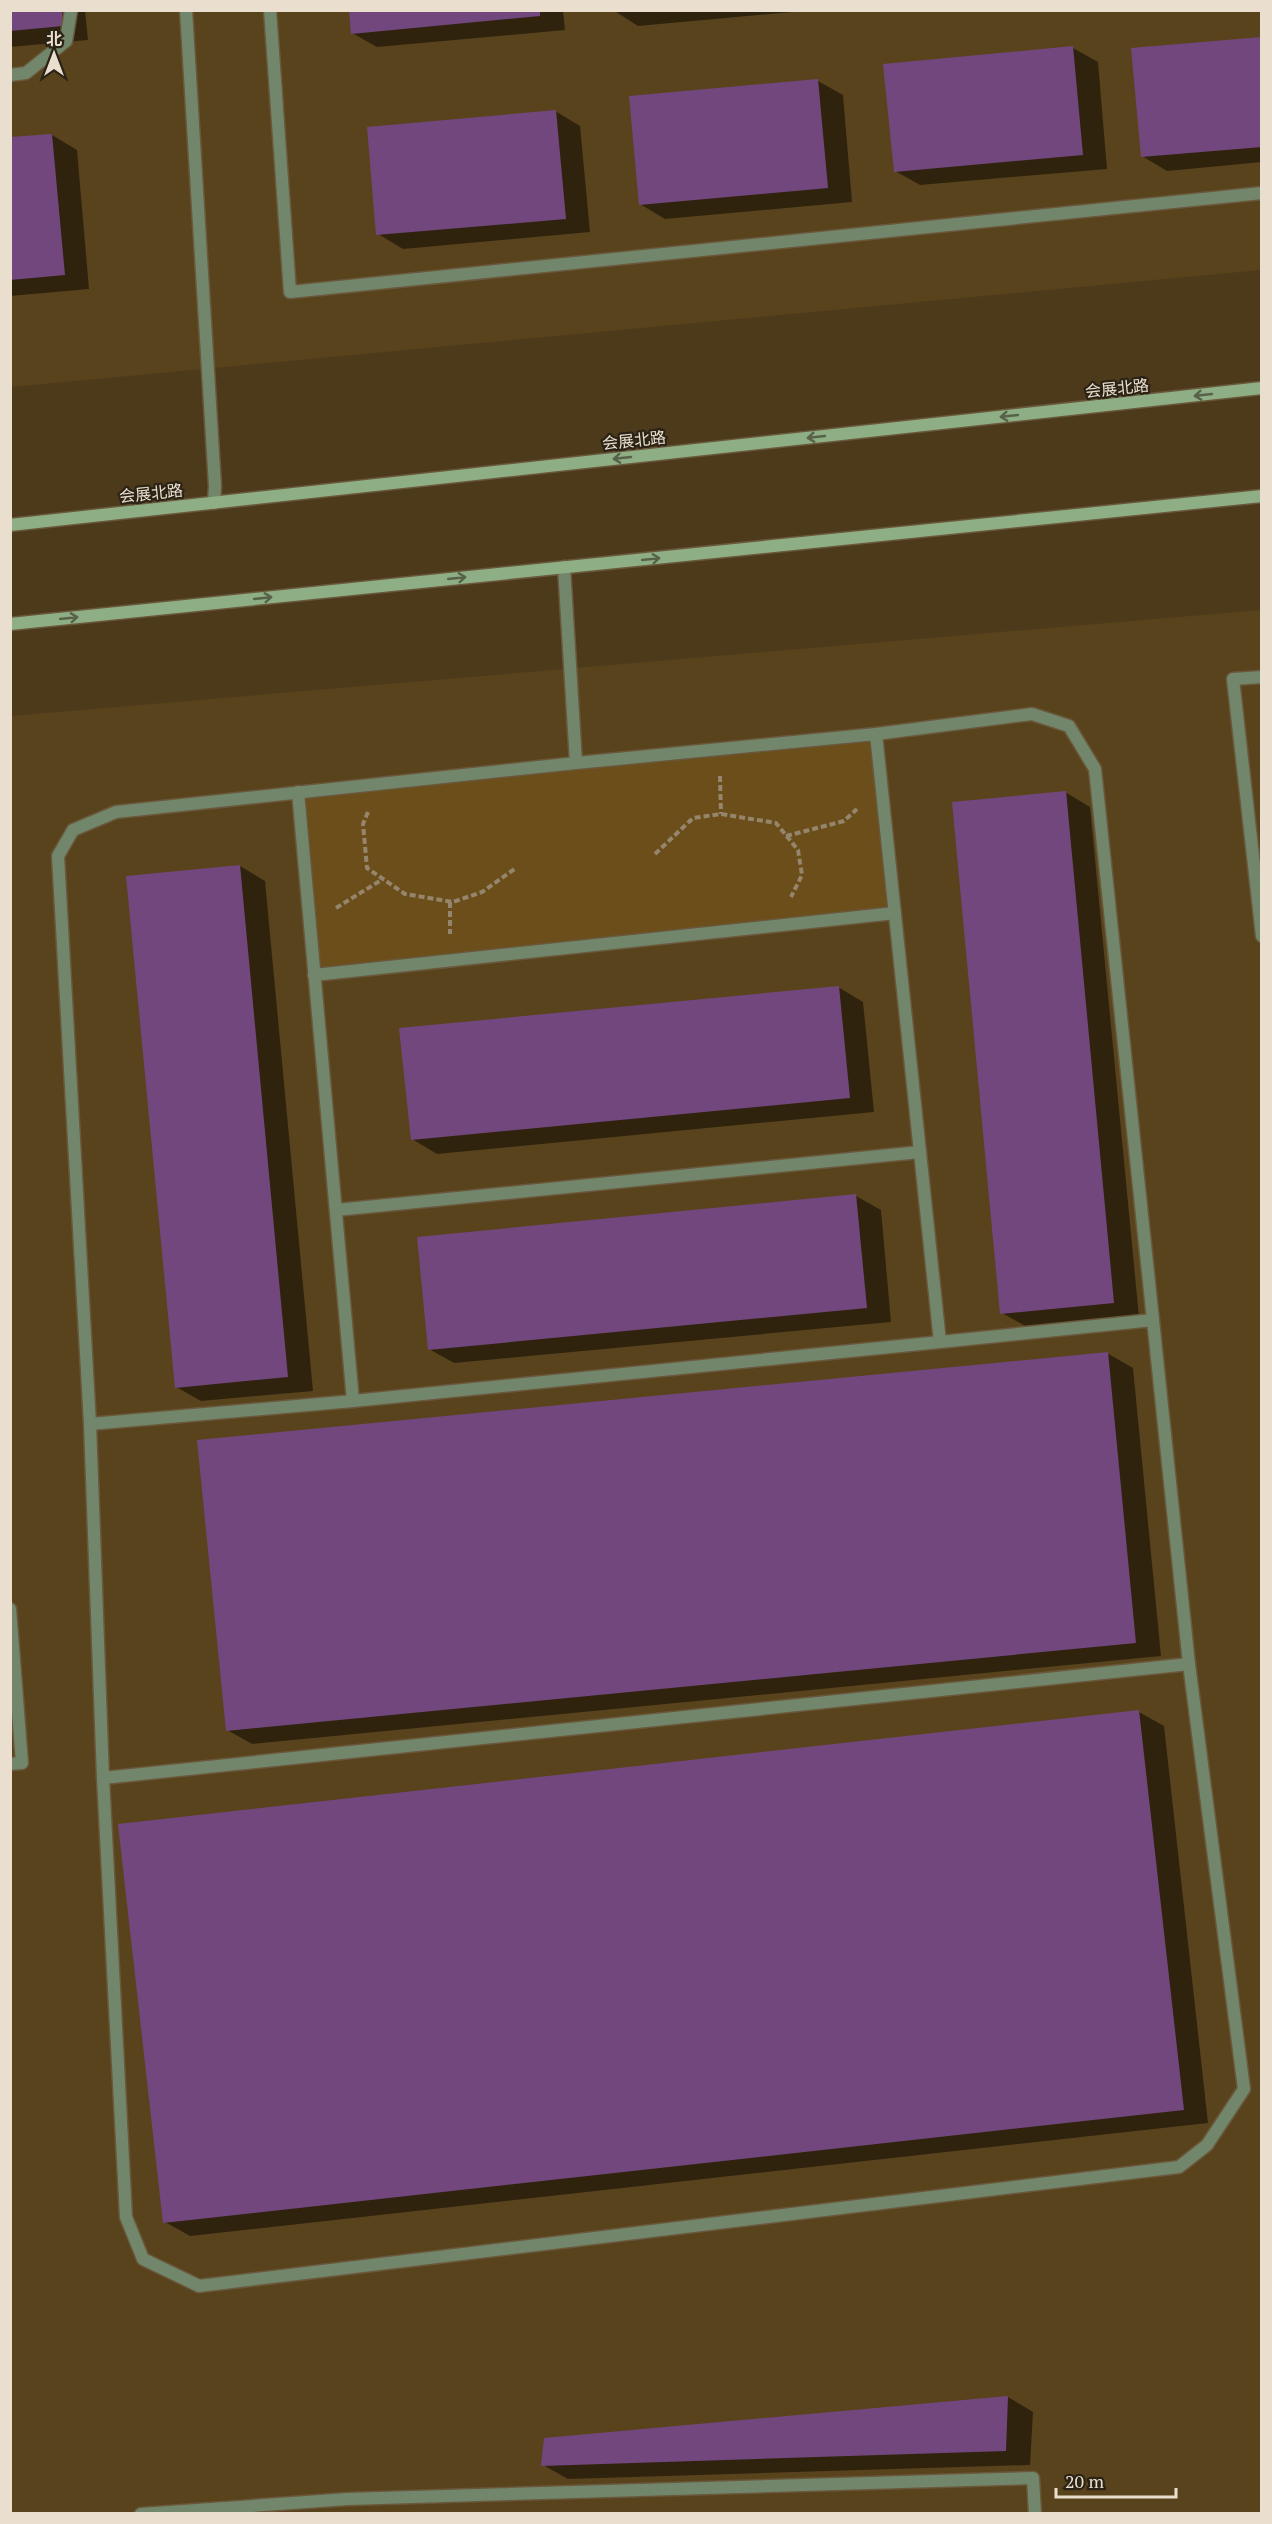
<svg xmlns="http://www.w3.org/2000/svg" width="1272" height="2524" font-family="'PT Serif','Noto Sans SC',serif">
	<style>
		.built { fill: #59431c }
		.green { fill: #6b4e19 }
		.shadow { fill: #0007 }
		.building { fill: #72477e }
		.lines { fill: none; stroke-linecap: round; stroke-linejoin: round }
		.lane-casing { stroke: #69583b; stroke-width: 15 }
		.street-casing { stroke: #69583b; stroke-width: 15 }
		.secondary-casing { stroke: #69583b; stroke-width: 15 }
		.path { stroke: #95856d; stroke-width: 4; stroke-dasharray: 6 3; stroke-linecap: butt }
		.lane { stroke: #72866c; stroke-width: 12 }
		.street { stroke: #72866c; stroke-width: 12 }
		.secondary { stroke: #8eae85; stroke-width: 12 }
		.oneway { stroke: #586248 }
		.labels { text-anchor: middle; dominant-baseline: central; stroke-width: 4.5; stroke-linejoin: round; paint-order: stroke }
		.street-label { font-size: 16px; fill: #eadfce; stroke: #2b2316 }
	</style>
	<rect width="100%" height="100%" fill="#4d3a1b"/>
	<!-- built -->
	<g class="built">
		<path d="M11 11H1261V270L11 387Z"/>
		<path d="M1261 610V2513H11L10 716Z"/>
	</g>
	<!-- green -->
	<path class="green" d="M876 734 895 913 314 975 298 792Z"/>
	<!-- shadow -->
	<g class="shadow">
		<path d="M10 10H85L88 40 10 47Z"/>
		<path d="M350 10H563L565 30 377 47 352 33Z"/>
		<path d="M613 10H815L638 26Z"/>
		<path d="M1262 38V162L1167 171 1142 156Z"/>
		<path d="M1073 48 1098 62 1107 169 920 185 895 171Z"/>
		<path d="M818 81 843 95 852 202 665 219 640 204Z"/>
		<path d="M555 111 580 126 590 232 403 249 378 234Z"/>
		<path d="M52 135 77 150 89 289 10 296V139Z"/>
		<path d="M1065 792 1090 807 1139 1317 1027 1327 1002 1313Z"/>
		<path d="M240 866 265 881 313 1391 201 1401 176 1387Z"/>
		<path d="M838 987 863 1002 874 1112 437 1154 412 1139Z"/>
		<path d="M856 1196 881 1210 891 1322 454 1363 429 1349Z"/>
		<path d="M1107 1353 1133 1368 1161 1656 252 1744 227 1730Z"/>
		<path d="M1139 1712 1164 1726 1208 2123 190 2236 165 2222Z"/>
		<path d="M1008 2397 1033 2412 1030 2465 568 2479 543 2465 545 2440Z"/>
	</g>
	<!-- building -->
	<g class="building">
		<path d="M10 10H62L63 26 10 31Z"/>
		<path d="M349 10H540V16L351 34Z"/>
		<path d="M1262 37V147L1141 157 1131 48Z"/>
		<path d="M1073 46 1083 155 894 172 883 64Z"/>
		<path d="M818 79 828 188 639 205 629 96Z"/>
		<path d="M556 110 566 219 376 235 367 127Z"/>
		<path d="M52 134 65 275 10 280V137Z"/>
		<path d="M1066 791 1114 1303 1000 1314 952 802Z"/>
		<path d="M240 865 288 1377 175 1388 126 876Z"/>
		<path d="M839 986 850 1098 411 1140 399 1028Z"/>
		<path d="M856 1194 867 1308 428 1350 417 1237Z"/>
		<path d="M1108 1352 1136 1643 226 1731 197 1440Z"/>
		<path d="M1139 1710 1184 2110 163 2223 118 1824Z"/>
		<path d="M1008 2396 1006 2451 541 2466 544 2438Z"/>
	</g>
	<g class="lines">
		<!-- lane casing -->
		<g class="lane-casing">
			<g id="lane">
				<path d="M270 10 290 292 1262 193"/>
				<path d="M10 75 26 73 66 41 71 10"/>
				<path d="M564 567 576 763 116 812 73 830 58 856 90 1424 103 1778 1189 1664 1153 1320 940 1342 876 734 576 763"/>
				<path d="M1262 677 1233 679 1262 936"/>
				<path d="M876 734 1032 714 1069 726 1095 769 1153 1320"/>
				<path d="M298 792 353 1401"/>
				<path d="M314 975 895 913"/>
				<path d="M336 1210 920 1152"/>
				<path d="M90 1424 353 1401 940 1342"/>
				<path d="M10 1609 22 1763 10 1764"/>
				<path d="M103 1778 126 2217 143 2259 199 2286 1179 2167 1207 2145 1244 2089 1189 1664"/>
				<path d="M141 2514 348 2499 1033 2478 1035 2514"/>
			</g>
		</g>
		<!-- street casing -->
		<g class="street-casing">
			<path id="street" d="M186 10 215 486 214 503"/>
		</g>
		<!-- secondary casing -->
		<g class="secondary-casing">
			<g id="secondary">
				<path d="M10 525 1262 388"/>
				<path d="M10 624 1262 496"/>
			</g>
		</g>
		<!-- path -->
		<g class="path">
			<path d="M720 776 721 814"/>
			<path d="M368 812 363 824 367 868 405 894 453 902 482 892 516 868"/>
			<path d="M786 836 844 821 857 809"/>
			<path d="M655 854 693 818 721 814 776 823 798 850 802 875 791 897"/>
			<path d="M450 902V934"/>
			<path d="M336 908 383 879"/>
		</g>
		<!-- lane -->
		<use href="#lane" class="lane"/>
		<!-- street -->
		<use href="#street" class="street"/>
		<!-- secondary -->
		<use href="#secondary" class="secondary"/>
	</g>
	<!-- one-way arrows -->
	<defs><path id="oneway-shaft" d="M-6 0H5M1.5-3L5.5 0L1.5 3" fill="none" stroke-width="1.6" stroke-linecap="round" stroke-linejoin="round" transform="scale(1.5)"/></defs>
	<g class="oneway">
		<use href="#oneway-shaft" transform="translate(1203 395) rotate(174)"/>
		<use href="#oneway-shaft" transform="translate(1009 416) rotate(174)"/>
		<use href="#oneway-shaft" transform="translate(816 437) rotate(174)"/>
		<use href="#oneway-shaft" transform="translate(622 458) rotate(174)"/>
		<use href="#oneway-shaft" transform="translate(651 559) rotate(-6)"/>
		<use href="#oneway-shaft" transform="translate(457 578) rotate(-6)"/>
		<use href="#oneway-shaft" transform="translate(263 598) rotate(-6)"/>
		<use href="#oneway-shaft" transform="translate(69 618) rotate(-6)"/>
	</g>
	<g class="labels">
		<!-- street labels -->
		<g class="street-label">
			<text transform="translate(1117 388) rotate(-6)">会展北路</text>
			<text transform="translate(634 440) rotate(-6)">会展北路</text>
			<text transform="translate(151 493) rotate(-6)">会展北路</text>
		</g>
	</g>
	<!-- border -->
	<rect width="1272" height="2524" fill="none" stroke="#eadfce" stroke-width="24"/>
	<!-- north arrow -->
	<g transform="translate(54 54)" stroke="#2b2316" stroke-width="4.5" paint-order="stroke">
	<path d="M0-4.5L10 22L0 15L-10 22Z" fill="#eadfce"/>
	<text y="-9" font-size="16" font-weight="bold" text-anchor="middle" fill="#eadfce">北</text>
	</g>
	<!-- scale -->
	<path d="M1056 2488v9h120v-9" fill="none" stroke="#eadfce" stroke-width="3"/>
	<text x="1065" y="2488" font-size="18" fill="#eadfce" stroke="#2b2316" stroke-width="4.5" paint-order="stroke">20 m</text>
</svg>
